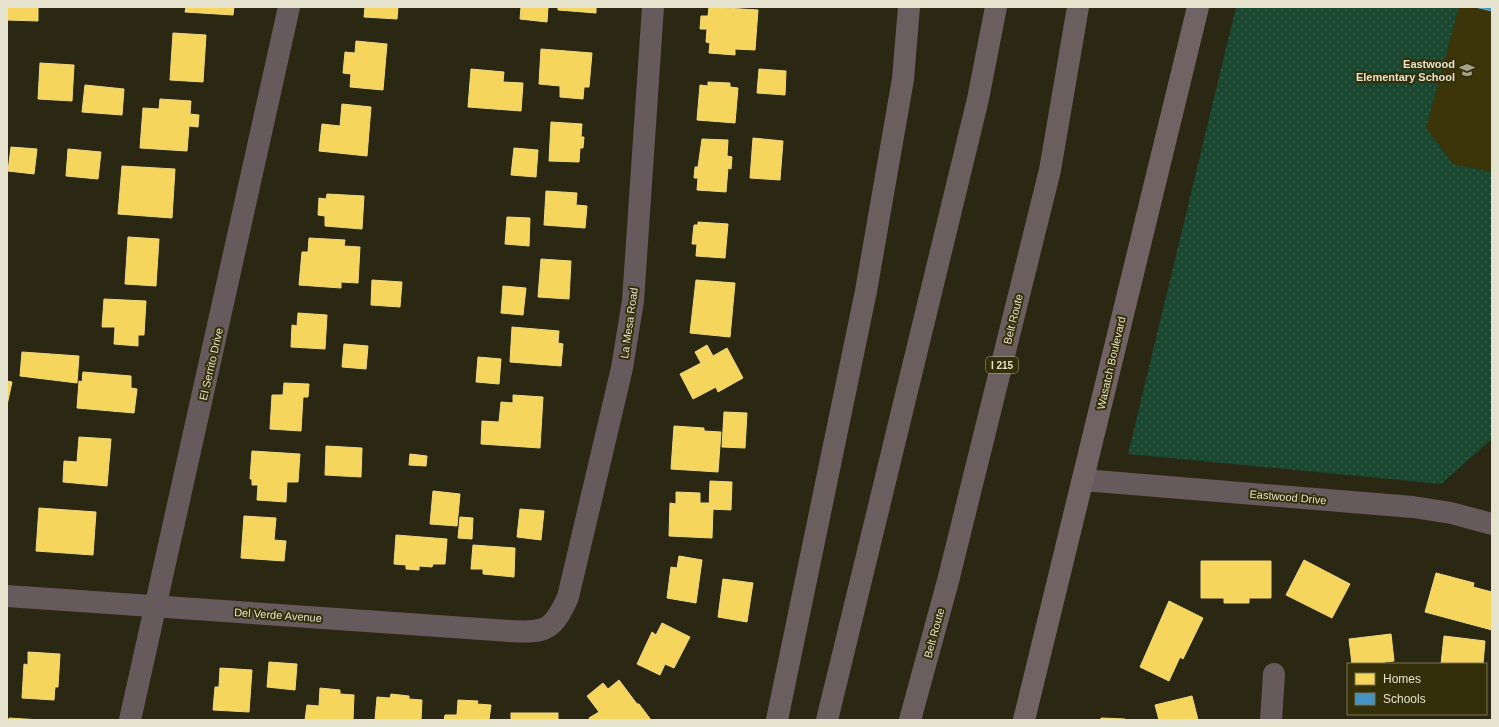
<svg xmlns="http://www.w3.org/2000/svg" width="1499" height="727" font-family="Helvetica,sans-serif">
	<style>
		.built { fill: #3b3509 }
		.grass { fill: url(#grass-dots) }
		.homes { fill: #f6d55c; stroke: #f1d97e }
		.schools { fill: #4393c3; stroke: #74abc6 }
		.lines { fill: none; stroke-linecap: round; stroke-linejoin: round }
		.minor { stroke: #675a5d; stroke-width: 22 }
		.primary { stroke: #716264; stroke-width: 22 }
		.motorway { stroke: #6b5e5e; stroke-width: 22 }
		.labels { text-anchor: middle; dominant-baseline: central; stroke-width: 4; stroke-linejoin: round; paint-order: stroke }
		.shield { fill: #342e09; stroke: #b0ac93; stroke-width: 1 }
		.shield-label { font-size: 10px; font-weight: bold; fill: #e5e2ce }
		.poi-label { font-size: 11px; font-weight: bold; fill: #e5e2ce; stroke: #342e09; text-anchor: end }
		.street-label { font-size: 11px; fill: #e5e2ce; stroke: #342e09 }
	</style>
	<defs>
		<pattern id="grass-dots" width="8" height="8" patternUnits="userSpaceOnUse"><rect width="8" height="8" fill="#1a4730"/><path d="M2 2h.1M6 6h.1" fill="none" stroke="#3b614d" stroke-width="1.8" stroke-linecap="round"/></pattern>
	</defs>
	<rect width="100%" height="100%" fill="#2a2713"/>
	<!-- built -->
	<path class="built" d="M1459 7H1492V172L1453 164 1426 128Z"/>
	<!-- grass -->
	<path class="grass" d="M1236 7H1459L1426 128 1453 164 1492 172V439L1441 484 1128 454Z"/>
	<!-- homes -->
	<g class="homes">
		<path d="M7 7H38V21L7 20Z"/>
		<path d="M186 7H234L233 15 185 12Z"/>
		<path d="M365 7H398L397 19 364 17Z"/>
		<path d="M521 7H548L547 22 520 19Z"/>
		<path d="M558 7H596V13L558 10Z"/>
		<path d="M709 7 758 10 755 50 735 49V55L709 53 710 43 706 42 707 29H700L701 16H708Z"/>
		<path d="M173 33 206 35 203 82 170 80Z"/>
		<path d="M356 41 387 44 383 90 350 87 351 74 343 73 345 52 355 53Z"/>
		<path d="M541 49 592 53 589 87H584L583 99 560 97V86L539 84Z"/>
		<path d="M40 63 74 65 72 101 38 99Z"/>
		<path d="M471 69 504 72 503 82 523 83 521 111 468 107Z"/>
		<path d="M759 69 786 71 785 95 757 93Z"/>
		<path d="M708 82 730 83V87L738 88 735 123 697 120 700 85 708 86Z"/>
		<path d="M85 85 124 89 122 115 82 112Z"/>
		<path d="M160 99 191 101 190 114 199 115 198 127 189 126 187 151 140 148 143 108 159 109Z"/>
		<path d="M342 104 371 107 367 156 319 151 322 124 340 126Z"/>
		<path d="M551 122 582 124 581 137H584L583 148H580L579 162 549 161Z"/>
		<path d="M753 138 783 141 780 180 750 178Z"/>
		<path d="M702 139 728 140 727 156 732 157 731 169 728 168 726 192 697 190 698 178H694L695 167H698Z"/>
		<path d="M11 147 37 149 34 174 8 171Z"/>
		<path d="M514 148 538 150 536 177 511 175Z"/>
		<path d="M68 149 101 152 98 179 66 176Z"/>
		<path d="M122 166 175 169 172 218 118 214Z"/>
		<path d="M546 191 577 193 576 205 587 206 585 228 544 225Z"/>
		<path d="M327 194 364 196 362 229 325 226V216L318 215 319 198 326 199Z"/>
		<path d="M507 217 530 218 529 246 505 244Z"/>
		<path d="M698 222 728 224 725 258 696 256 697 244H692L694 225H698Z"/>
		<path d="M128 237 159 239 156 286 125 284Z"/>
		<path d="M309 238 345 240 344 246 360 247 358 283 341 282V288L299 285 302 252H308Z"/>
		<path d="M541 259 571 261 569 299 538 297Z"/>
		<path d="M372 280 402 282 400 307 371 305Z"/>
		<path d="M696 280 735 283 730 337 690 333Z"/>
		<path d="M503 286 526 288 523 315 501 313Z"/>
		<path d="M104 299 146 301 144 335H138V346L114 344 115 327H102Z"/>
		<path d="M298 313 327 315 325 349 291 347 292 325 297 326Z"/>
		<path d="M512 327 559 331 558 343 563 344 561 366 510 362Z"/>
		<path d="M344 344 368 346 366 369 342 367Z"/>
		<path d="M707 345 713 356 727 348 743 378 718 392 716 387 693 399 680 374 701 363 695 352Z"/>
		<path d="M22 352 79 356 77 383 20 376Z"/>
		<path d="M478 357 501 359 499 384 476 382Z"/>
		<path d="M83 372 131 376V388L137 389 134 413 77 408 79 381 82 382Z"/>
		<path d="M7 381 12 382 7 405Z"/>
		<path d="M284 383 309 384 308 397H303L301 431 270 429 272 395H283Z"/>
		<path d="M513 395 543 397 540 448 481 444 482 421 499 422 501 402 513 403Z"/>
		<path d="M724 412 747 413 745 448 722 447Z"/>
		<path d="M674 426 704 428V431L721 432 718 472 671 469Z"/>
		<path d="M79 437 111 439 107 486 63 482 64 461 77 462Z"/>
		<path d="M326 446 362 448 361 477 325 475Z"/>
		<path d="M252 451 300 454 298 482H287L286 502 257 500 258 485H252V479H250Z"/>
		<path d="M410 454 427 456 426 466 409 465Z"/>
		<path d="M710 481 732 482 731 510 709 509Z"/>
		<path d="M433 491 460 494 457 526 430 524Z"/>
		<path d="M676 492 700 493V503H709V509H713L712 538 669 536 670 503 676 504Z"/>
		<path d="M39 508 96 512 93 555 36 551Z"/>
		<path d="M520 509 544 511 541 540 517 537Z"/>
		<path d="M244 516 276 518 274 540 286 541 284 561 241 558Z"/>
		<path d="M460 517 473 518 472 539 458 538Z"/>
		<path d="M396 535 447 539 445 564H433L432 567 419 566V570L406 569V565L394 564Z"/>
		<path d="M473 545 515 548 514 577 483 574V569H471Z"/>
		<path d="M679 556 702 560 696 603 667 598 671 567 677 568Z"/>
		<path d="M1304 560 1350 584 1332 618 1286 595Z"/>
		<path d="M1201 561H1271V598H1249V603H1224V598H1201Z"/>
		<path d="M1436 573 1474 583 1473 587 1492 592V630L1425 612Z"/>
		<path d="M723 579 753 583 747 622 718 617Z"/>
		<path d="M1169 601 1203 618 1183 659 1180 657 1169 681 1140 667Z"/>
		<path d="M662 623 690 637 674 668 665 664 660 675 637 664 652 632 656 635Z"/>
		<path d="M1391 634 1394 661 1384 662 1385 664H1352L1349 639Z"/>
		<path d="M1444 636 1485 641 1483 664H1441Z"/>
		<path d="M28 652 60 654 58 687H55L54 700 22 698 24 664 28 665Z"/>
		<path d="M269 662 297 664 295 690 267 687Z"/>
		<path d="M220 668 252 670 249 712 213 710 215 687H219Z"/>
		<path d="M619 680 637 704H639L651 720H590L589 718 599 712 587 696 603 683 608 689Z"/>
		<path d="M320 688 340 690V694L354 695 353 720H305L307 705 319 706Z"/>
		<path d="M391 694 409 696V699L422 700 421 720H375L377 697 390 698Z"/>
		<path d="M1192 696 1198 720H1159L1155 705Z"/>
		<path d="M458 700 478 701 477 704 491 705 489 720H444L445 715H457Z"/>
		<rect x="511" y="713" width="47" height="7"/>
		<path d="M9 718 41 720H9Z"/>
		<path d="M1101 718 1125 719V720H1101Z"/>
	</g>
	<!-- schools -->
	<path class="schools" d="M1475 7H1492V11Z"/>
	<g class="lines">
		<!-- minor -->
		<g class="minor">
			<path d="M1083 480 1413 507 1451 513 1492 524"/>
			<path d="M7 596 510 631C545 633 553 631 568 597L622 368 633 301 653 7"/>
			<path d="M130 720 289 7"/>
			<path d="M1271 720 1274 674"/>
		</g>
		<!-- primary -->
		<path class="primary" d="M1024 720 1198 7"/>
		<!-- motorway -->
		<g class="motorway">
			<path d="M777 720 866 291 903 79 909 7"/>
			<path d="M827 720 978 99 996 7"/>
			<path d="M910 720 948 581 1050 170 1078 7"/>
		</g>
	</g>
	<!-- icons -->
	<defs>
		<g id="school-bare" transform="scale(1.2)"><path d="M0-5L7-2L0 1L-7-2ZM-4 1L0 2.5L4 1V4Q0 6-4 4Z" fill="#a4a18d" stroke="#342e09" stroke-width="2.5" paint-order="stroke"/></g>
	</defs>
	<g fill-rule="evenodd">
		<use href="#school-bare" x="1467" y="70"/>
	</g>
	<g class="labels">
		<!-- shield labels -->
		<rect class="shield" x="986" y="357" width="32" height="16" rx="3"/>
		<g class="shield-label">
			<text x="1002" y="365">I 215</text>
		</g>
		<!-- poi labels -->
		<g class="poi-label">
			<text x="1455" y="64">Eastwood<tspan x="1455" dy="13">Elementary School</tspan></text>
		</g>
		<!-- street labels -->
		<g class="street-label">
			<text transform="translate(1013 319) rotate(-76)">Belt Route</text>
			<text transform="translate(629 323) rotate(-82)">La Mesa Road</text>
			<text transform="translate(1111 363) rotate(-77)">Wasatch Boulevard</text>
			<text transform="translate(211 364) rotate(-77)">El Serrito Drive</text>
			<text transform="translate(1288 497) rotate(5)">Eastwood Drive</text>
			<text transform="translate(278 615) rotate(4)">Del Verde Avenue</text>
			<text transform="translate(934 633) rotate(-75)">Belt Route</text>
		</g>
	</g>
	<!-- border -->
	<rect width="1499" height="727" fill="none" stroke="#e5e2ce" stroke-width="16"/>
	<!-- legend -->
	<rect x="1347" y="663" width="140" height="52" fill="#342e09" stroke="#7b7658"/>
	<rect x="1355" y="673" width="20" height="12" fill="#f6d55c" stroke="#7b7658"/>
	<text x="1383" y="683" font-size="12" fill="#e5e2ce">Homes</text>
	<rect x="1355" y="693" width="20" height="12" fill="#4393c3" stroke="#7b7658"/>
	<text x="1383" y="703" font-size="12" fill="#e5e2ce">Schools</text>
</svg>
